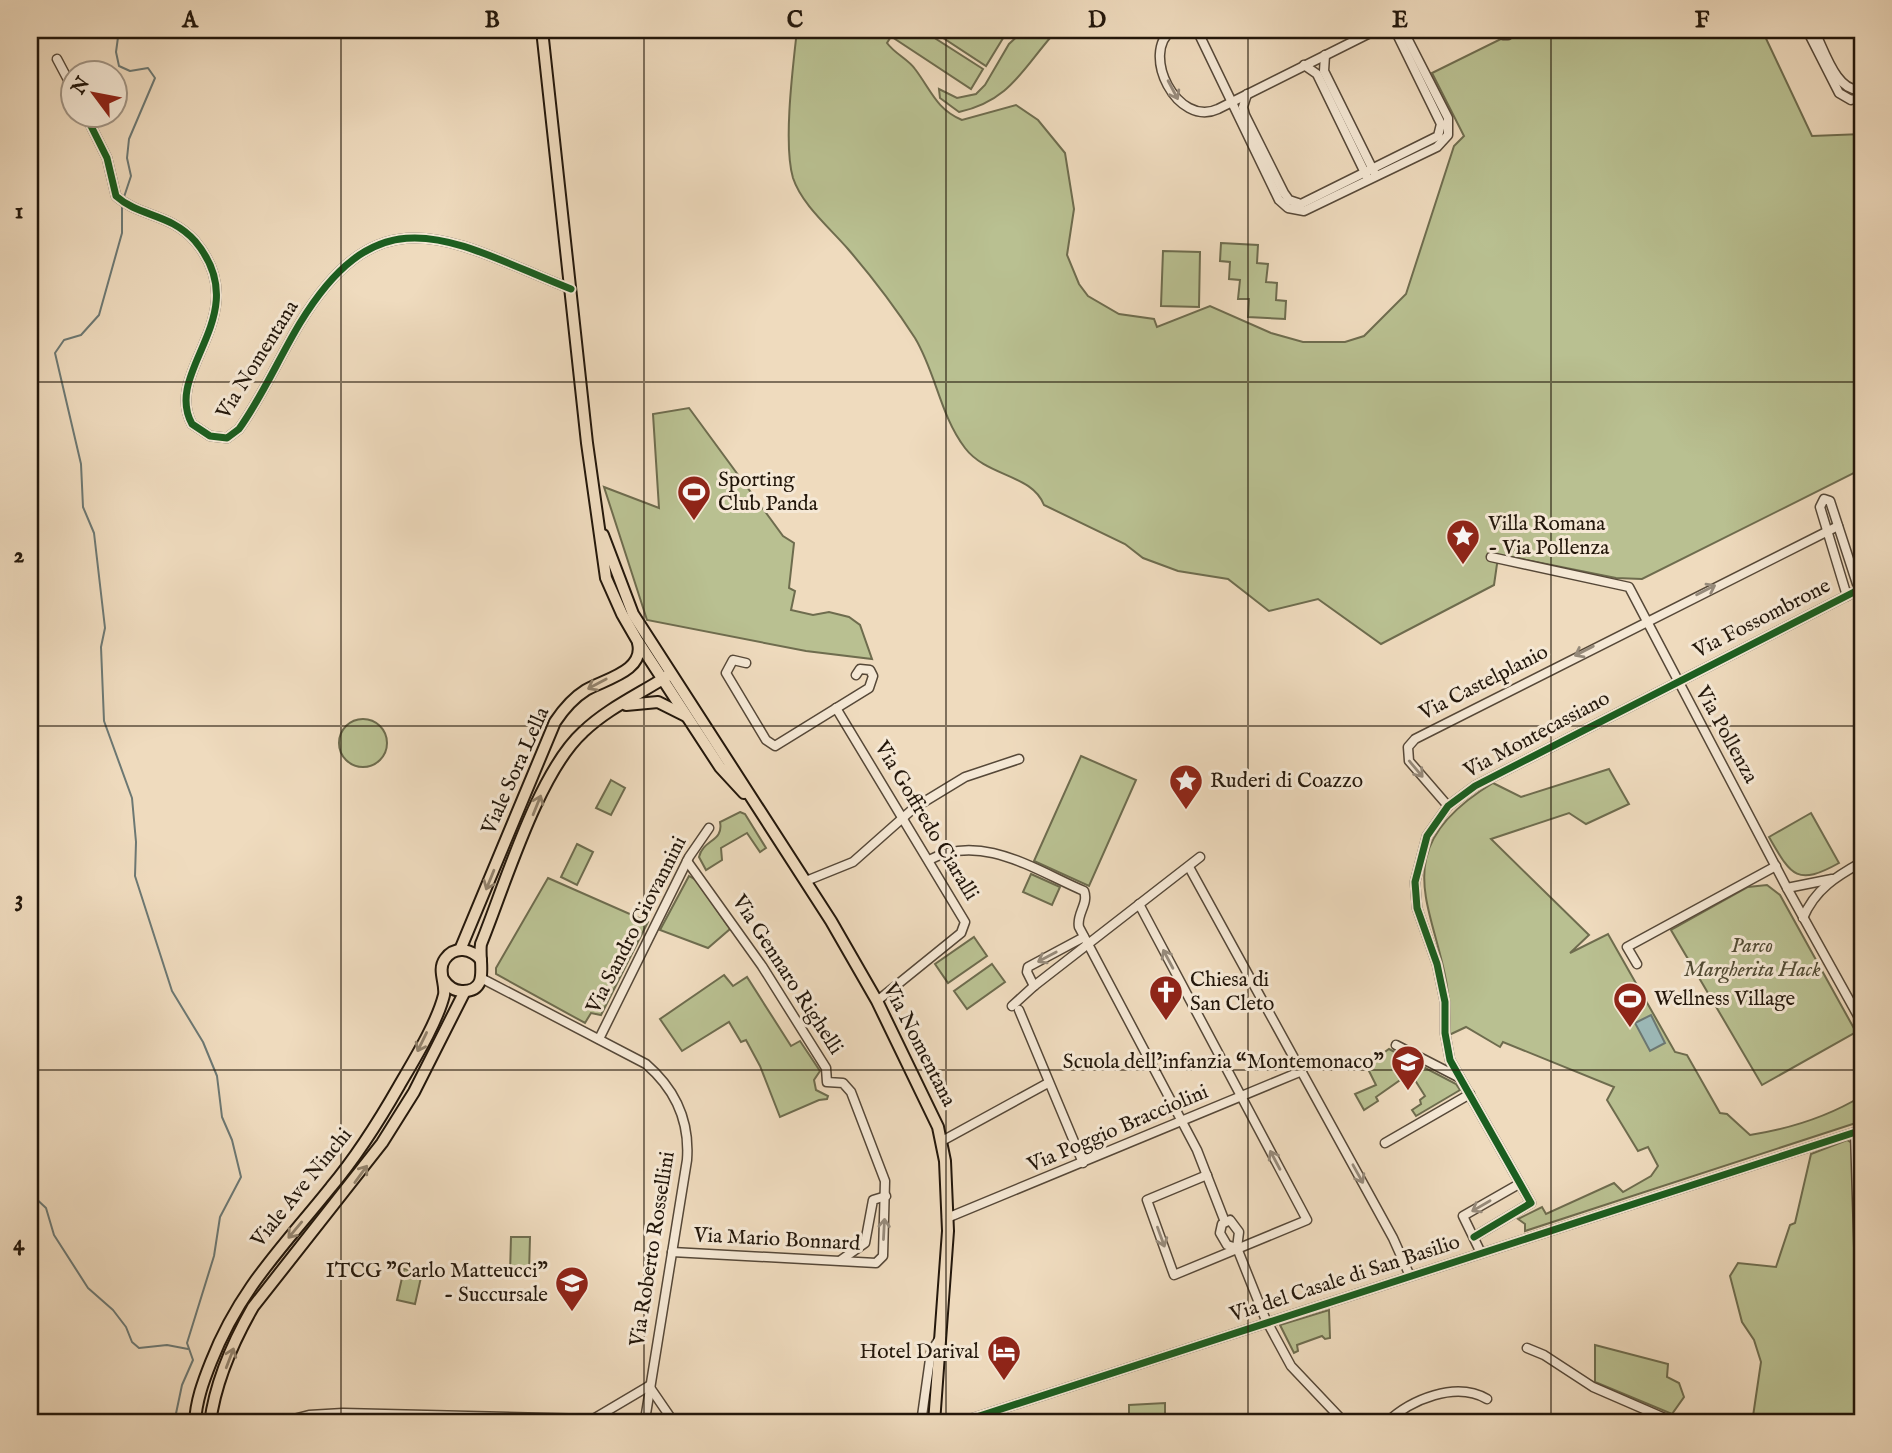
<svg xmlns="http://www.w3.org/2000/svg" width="1892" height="1453" font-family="'IM FELL English',serif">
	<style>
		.green { fill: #b9c091; stroke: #6e6c4e; stroke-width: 2 }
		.water { fill: #9cb9b8; stroke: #6c7873; stroke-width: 2 }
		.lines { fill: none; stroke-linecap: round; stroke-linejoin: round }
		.stream { stroke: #6c7873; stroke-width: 2 }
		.minor-casing { stroke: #564838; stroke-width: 11 }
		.major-casing { stroke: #23170b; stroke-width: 14 }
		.minor { stroke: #f5e8d5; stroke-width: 8 }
		.major { stroke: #efdbbe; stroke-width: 10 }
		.cycleway-casing { stroke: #f5e8d5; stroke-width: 11 }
		.cycleway { stroke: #1b5e20; stroke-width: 7 }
		.oneway { stroke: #968a7a }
		.oneway2 { stroke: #93836d }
		.grid { fill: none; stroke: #23170b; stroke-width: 2; stroke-opacity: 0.55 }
		.labels { text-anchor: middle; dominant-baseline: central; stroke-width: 6; stroke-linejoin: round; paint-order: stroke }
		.street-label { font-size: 21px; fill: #23170b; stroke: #f5e8d5 }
		.poi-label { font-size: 21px; fill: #23170b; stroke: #f5e8d5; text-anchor: start }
		.park-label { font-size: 21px; font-style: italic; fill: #504a33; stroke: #f5e8d5 }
		.neatline { fill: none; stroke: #23170b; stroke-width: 2.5 }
		.grid-label { font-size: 23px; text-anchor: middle; font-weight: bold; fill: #23170b }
	</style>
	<rect width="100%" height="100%" fill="#efdbbe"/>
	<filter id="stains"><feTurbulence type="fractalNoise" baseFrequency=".00286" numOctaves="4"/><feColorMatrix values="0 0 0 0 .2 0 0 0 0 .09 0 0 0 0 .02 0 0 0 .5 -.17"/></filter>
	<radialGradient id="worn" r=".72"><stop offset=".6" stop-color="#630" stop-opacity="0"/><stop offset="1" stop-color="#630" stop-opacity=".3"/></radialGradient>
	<!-- green -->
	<g class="green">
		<path d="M797 30H895L887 43C895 54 908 59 915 69 931 90 936 109 962 120L1016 105 1038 120 1065 153 1074 209 1067 255 1079 284 1088 296 1119 314 1154 319 1157 327 1210 306 1271 333 1303 342H1345L1364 336 1406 294 1454 146 1464 136 1432 73 1519 30H1677L1681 37 1695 30H1762L1812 136 1862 134V469L1642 579 1616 578 1507 556 1497 564 1494 585 1381 644 1318 599 1269 611 1228 579 1178 571 1143 558 1125 544 1044 505C1032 474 987 477 965 448 940 415 936 373 915 338 895 307 872 277 848 249 830 228 802 205 793 178 783 144 793 66 797 30Z"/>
		<path d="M897 30H922L983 69 971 89 892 37Z"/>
		<path d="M931 30H1008L986 66Z"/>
		<path d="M1024 30H1057C1023 67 1012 100 959 112L940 98 939 89 957 98 976 94 985 85 1009 44Z"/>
		<path d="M1221 243 1258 245 1257 263 1268 264 1266 282 1277 283 1276 300 1286 301 1285 319 1248 317 1249 299H1238L1240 280 1229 279 1230 262 1220 261Z"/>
		<path d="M1163 251 1200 252 1199 307 1161 306Z"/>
		<path d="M689 408 783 536 794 543 789 588 795 591 791 610 813 615 829 612 849 617 860 625 872 659 806 651 647 620 604 487 659 508 653 414Z"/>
		<circle cx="363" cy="743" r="24"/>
		<path d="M1081 756 1136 780 1089 886 1034 861Z"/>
		<path d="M1609 769 1629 804 1586 824 1569 813 1491 839 1589 935 1570 953 1608 934 1675 1052 1687 1055 1720 1113 1727 1114 1750 1135C1788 1129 1829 1116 1862 1096V1121L1525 1231V1224L1518 1219 1542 1207 1546 1214 1614 1183 1623 1192 1651 1176 1658 1166 1648 1147 1638 1151 1607 1100 1614 1087 1503 1042 1500 1047 1466 1027 1449 1035C1459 927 1363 861 1493 783L1521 797Z"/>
		<path d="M611 780 625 788 611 815 596 808Z"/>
		<path d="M740 812 745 814 766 848 760 852 747 833 721 848 722 860 706 870 699 857C703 839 724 842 720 822Z"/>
		<path d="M1811 813 1839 863C1796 887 1791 875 1769 837Z"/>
		<path d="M577 844 593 852 577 885 561 877Z"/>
		<path d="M1031 874 1060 887 1052 905 1023 892Z"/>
		<path d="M689 876 696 880 730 929 708 948 660 930Z"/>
		<path d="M548 878 648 922 601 1015 591 1013 585 1023 496 974V968Z"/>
		<path d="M1767 885 1780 895 1856 1032 1762 1085 1671 930 1748 887Z"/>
		<path d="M974 937 987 956 948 983 935 964Z"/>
		<path d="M992 964 1005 982 967 1009 954 991Z"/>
		<path d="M724 975 733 986 747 977 791 1046 800 1041 820 1071 814 1080 816 1090 828 1096 827 1099 819 1100 780 1117 760 1066 746 1040 741 1042 729 1022 682 1051 660 1019Z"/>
		<path d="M1389 1049 1456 1084 1460 1090 1416 1116 1412 1110 1421 1104 1420 1100 1425 1096 1413 1077 1408 1079 1406 1076 1376 1097 1378 1101 1364 1110 1355 1094 1376 1085 1366 1065Z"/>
		<path d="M1847 1140 1852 1143 1856 1295 1862 1299V1423H1752L1761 1362 1754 1340 1742 1322 1730 1276 1738 1263 1776 1267 1790 1225 1795 1223 1811 1154Z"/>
		<path d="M511 1237H530L529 1274H510Z"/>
		<path d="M404 1269 422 1273 415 1304 397 1300Z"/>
		<path d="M1329 1310 1330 1338 1325 1339 1322 1336 1297 1345 1298 1351 1294 1353 1280 1325Z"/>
		<path d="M1595 1345 1668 1364 1667 1377 1679 1383 1684 1397 1672 1414 1595 1382Z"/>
		<path d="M1165 1403V1423H1129V1405Z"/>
	</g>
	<!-- water -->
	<path class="water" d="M1651 1015 1665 1043 1650 1051 1635 1023Z"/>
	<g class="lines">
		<!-- stream -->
		<g class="stream">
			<path d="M119 30 116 52 119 66 130 71 148 68 155 78 129 139 127 158 131 176 124 197"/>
			<path d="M122 206V233L99 315 81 335 64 340 55 353 81 464 83 507 94 533 105 628 101 647 104 721 132 798 136 842 135 876 172 991 203 1042 217 1076 222 1117 232 1140 241 1177 220 1217 214 1256 187 1343 193 1360 182 1385 174 1423"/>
			<path d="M30 1193 46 1208 54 1235 88 1288 113 1310 126 1327 132 1342 139 1348 167 1345 188 1349"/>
		</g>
		<!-- minor casing -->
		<g class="minor-casing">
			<g id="minor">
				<path d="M1172 30C1140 53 1177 128 1218 109L1376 30"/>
				<path d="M1197 30 1279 200 1288 208 1304 211 1437 147 1448 135V118L1403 30"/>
				<path d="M1500 30 1503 35H1508L1510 30"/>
				<path d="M1807 30 1839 93 1851 100 1862 97"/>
				<path d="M1814 30C1824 49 1837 95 1862 89"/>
				<path d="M1325 55 1324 71 1375 174"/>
				<path d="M57 59 74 91"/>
				<path d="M1304 65 1317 74 1367 177"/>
				<path d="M1247 94 1243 107 1245 115 1284 193 1289 200 1301 204 1438 136 1441 124 1395 30"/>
				<path d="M86 116 107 158 116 196C139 217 170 213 195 241 257 315 162 370 192 424L210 436 227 438 239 429C262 397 279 358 300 323 382 188 454 243 571 289"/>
				<path d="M1491 557 1629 587 1787 888 1862 1023"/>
				<path d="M1847 596 1820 507 1824 499 1830 501 1859 590"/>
				<path d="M746 663 733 660 726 673 766 740 775 746 869 688 873 676 870 670 860 669 856 675"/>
				<path d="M836 708 965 922 961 933 877 1001"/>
				<path d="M1448 806 1409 761 1408 747 1415 739 1838 526"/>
				<path d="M929 860C981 832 1035 870 1084 891 1089 904 1076 914 1079 927L1197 1150 1225 1222"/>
				<path d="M1189 867 1393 1238 1410 1276"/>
				<path d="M806 881 853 862 914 808 965 777 1019 759"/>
				<path d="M1787 888 1832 879"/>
				<path d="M1139 904 1307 1220 1174 1275 1147 1200 1207 1175"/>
				<path d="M1803 918C1815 889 1837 876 1862 862"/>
				<path d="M1637 964 1627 947 1776 866"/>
				<path d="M481 978 646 1064C675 1089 690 1120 687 1160L645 1420"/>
				<path d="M1034 986 1027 972 1028 967 1084 937"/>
				<path d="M1012 1006 1034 986 1200 857"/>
				<path d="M1019 1010 1083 1163"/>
				<path d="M599 1039 689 857 709 828"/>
				<path d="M1396 1045 1460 1078"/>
				<path d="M1855 1132 1860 1297"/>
				<path d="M942 1141 1048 1083"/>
				<path d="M1385 1143 1470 1094"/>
				<path d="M947 1218 1302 1071"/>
				<path d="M1230 1220 1239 1232 1237 1248 1227 1245 1220 1233 1222 1224Z"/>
				<path d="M1474 1237 1531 1203 1450 1060 1445 1033V1002L1437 964 1417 908 1415 882 1427 836 1448 806 1475 786 1862 588"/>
				<path d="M1237 1248 1265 1318 1291 1366 1345 1423"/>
				<path d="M672 1252 876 1263 883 1256 885 1181 851 1092 843 1083 827 1082 826 1068 762 966 687 861"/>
				<path d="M1481 1253 1463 1216 1519 1184"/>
				<path d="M841 1260 865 1243 873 1200 886 1196"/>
				<path d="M1527 1348 1544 1355 1593 1387 1676 1423"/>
				<path d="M649 1386 673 1421"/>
				<path d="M595 1418 649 1386"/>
				<path d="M278 1423 309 1415 343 1413 749 1423"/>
				<path d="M921 1423 931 1352 941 1336"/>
				<path d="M958 1423 1862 1130"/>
				<path d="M1386 1423C1411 1399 1456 1381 1487 1399"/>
			</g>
		</g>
		<!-- major casing -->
		<g class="major-casing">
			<g id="major">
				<path d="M542 30 587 443 606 578 622 614 637 640 720 767 744 793"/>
				<path d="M603 535 633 614 831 921 877 1001 938 1127 945 1161 948 1231 934 1423"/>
				<path d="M626 705 658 702 686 716"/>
				<path d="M460 950 555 722C563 710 573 698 586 690 605 679 645 671 638 643"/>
				<path d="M443 979C447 985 453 991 462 991 491 992 478 961 481 944 505 885 538 773 583 732 608 708 640 694 669 675"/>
				<path d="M195 1423C196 1401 203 1382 211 1362 240 1288 283 1247 331 1187 357 1156 379 1121 399 1086 414 1060 437 1023 444 995 446 983 437 970 445 959 455 945 472 949 481 960"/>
				<path d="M210 1423C215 1384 233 1342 253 1307L382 1143 414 1092 465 991"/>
			</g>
		</g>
		<!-- minor -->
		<use href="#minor" class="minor"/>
		<!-- major -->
		<use href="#major" class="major"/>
		<!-- cycleway casing -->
		<g class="cycleway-casing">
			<g id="cycleway">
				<path d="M86 116 107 158 116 196C139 217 170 213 195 241 257 315 162 370 192 424L210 436 227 438 239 429C262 397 279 358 300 323 382 188 454 243 571 289"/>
				<path d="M1474 1237 1531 1203 1450 1060 1445 1033V1002L1437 964 1417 908 1415 882 1427 836 1448 806 1475 786 1862 588"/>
				<path d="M958 1423 1862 1130"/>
			</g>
		</g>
		<!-- cycleway -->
		<use href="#cycleway" class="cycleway"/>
	</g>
	<!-- one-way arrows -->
	<defs><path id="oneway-shaft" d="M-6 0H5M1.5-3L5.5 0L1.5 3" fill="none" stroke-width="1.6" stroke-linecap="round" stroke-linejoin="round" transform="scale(1.75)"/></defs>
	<g class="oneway">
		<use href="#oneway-shaft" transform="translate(1173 90) rotate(62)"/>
		<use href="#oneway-shaft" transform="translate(1706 590) rotate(-27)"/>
		<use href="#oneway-shaft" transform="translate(1584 651) rotate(153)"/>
		<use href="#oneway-shaft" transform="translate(1416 769) rotate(50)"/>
		<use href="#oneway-shaft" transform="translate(1047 957) rotate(152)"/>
		<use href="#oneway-shaft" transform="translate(1168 959) rotate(-118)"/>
		<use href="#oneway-shaft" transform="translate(1275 1160) rotate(-118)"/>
		<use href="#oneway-shaft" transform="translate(1358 1174) rotate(61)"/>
		<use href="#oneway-shaft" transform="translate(1481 1206) rotate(150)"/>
		<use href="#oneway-shaft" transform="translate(884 1229) rotate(-87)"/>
		<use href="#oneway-shaft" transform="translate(1161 1237) rotate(70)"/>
	</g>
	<g class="oneway2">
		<use href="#oneway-shaft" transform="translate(597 684) rotate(152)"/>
		<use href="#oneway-shaft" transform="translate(537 805) rotate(-68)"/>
		<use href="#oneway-shaft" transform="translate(490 880) rotate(112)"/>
		<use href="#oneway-shaft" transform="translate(422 1042) rotate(116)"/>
		<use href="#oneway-shaft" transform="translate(361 1174) rotate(-54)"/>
		<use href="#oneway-shaft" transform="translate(295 1230) rotate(130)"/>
		<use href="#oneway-shaft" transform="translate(230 1358) rotate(-69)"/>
	</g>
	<!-- grid -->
	<path class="grid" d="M341 30V1423M644 30V1423M946 30V1423M1248 30V1423M1551 30V1423M30 382H1862M30 726H1862M30 1070H1862"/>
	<!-- icons -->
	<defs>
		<g id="stadium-pin" transform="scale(1.75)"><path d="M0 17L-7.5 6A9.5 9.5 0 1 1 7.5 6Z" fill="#8f2418" stroke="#f5e8d5"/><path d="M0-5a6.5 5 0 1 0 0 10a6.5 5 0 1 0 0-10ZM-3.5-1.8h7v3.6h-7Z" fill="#fff"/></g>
		<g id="sight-pin" transform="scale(1.75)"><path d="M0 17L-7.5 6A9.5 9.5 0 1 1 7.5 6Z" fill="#8f2418" stroke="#f5e8d5"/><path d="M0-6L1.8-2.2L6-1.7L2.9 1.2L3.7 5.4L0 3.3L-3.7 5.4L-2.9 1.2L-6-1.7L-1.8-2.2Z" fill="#fff"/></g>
		<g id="church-pin" transform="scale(1.75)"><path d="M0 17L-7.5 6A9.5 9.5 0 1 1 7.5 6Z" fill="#8f2418" stroke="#f5e8d5"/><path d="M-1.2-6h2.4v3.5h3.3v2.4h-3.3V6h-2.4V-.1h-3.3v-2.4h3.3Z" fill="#fff"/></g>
		<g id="school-pin" transform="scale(1.75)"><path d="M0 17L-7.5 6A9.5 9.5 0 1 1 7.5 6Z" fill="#8f2418" stroke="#f5e8d5"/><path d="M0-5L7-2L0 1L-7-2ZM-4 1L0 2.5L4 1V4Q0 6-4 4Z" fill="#fff"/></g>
		<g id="hotel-pin" transform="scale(1.75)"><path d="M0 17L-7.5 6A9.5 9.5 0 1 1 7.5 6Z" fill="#8f2418" stroke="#f5e8d5"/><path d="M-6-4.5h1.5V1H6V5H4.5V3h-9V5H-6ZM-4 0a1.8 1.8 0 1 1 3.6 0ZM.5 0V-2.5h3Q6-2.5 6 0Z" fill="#fff"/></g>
	</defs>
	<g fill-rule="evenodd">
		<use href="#stadium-pin" x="694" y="492"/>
		<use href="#sight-pin" x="1463" y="536"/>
		<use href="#sight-pin" x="1186" y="781"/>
		<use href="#church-pin" x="1166" y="992"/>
		<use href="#stadium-pin" x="1630" y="999"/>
		<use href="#school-pin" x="1408" y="1062"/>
		<use href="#school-pin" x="572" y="1283"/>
		<use href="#hotel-pin" x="1004" y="1352"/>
	</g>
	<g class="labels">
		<!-- street labels -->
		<g class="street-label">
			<text transform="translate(258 360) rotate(-58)">Via Nomentana</text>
			<text transform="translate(1762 619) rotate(-27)">Via Fossombrone</text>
			<text transform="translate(1484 683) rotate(-27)">Via Castelplanio</text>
			<text transform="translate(1537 735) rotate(-28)">Via Montecassiano</text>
			<text transform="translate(1726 735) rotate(61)">Via Pollenza</text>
			<text transform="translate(516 771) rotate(-66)">Viale Sora Lella</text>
			<text transform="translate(926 821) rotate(59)">Via Goffredo Ciaralli</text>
			<text transform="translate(637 925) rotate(-63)">Via Sandro Giovannini</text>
			<text transform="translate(787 975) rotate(57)">Via Gennaro Righelli</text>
			<text transform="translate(919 1045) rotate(63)">Via Nomentana</text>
			<text transform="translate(1118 1129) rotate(-23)">Via Poggio Bracciolini</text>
			<text transform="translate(302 1188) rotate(-51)">Viale Ave Ninchi</text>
			<text transform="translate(777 1240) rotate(3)">Via Mario Bonnard</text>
			<text transform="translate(653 1249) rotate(-81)">Via Roberto Rossellini</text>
			<text transform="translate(1345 1279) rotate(-18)">Via del Casale di San Basilio</text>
		</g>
		<!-- poi labels -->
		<g class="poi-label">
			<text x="718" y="480">Sporting<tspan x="718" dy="24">Club Panda</tspan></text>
			<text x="1488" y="524">Villa Romana<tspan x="1488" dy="24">- Via Pollenza</tspan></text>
			<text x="1210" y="781">Ruderi di Coazzo</text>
			<text x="1190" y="980">Chiesa di<tspan x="1190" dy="24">San Cleto</tspan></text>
			<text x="1654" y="999">Wellness Village</text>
			<text x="1384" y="1062" text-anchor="end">Scuola dell’infanzia “Montemonaco”</text>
			<text x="548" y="1271" text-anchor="end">ITCG "Carlo Matteucci"<tspan x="548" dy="24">- Succursale</tspan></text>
			<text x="979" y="1352" text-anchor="end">Hotel Darival</text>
		</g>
		<!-- park labels -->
		<g class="park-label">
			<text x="1752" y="946">Parco<tspan x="1752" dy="24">Margherita Hack</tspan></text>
		</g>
	</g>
	<!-- margin -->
	<rect width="1892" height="1453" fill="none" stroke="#efdbbe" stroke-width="77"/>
	<!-- north arrow -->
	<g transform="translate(94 94) rotate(302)"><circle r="33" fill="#f5e8d5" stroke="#a19484" stroke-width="2"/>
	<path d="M0-5L12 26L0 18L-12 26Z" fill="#8f2418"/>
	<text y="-10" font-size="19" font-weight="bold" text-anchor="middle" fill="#23170b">N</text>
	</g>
	<rect x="38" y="38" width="1816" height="1376" class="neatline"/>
	<g class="grid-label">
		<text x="190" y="27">A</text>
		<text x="492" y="27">B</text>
		<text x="795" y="27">C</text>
		<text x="1097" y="27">D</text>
		<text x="1400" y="27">E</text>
		<text x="1702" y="27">F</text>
		<text x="19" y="218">1</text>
		<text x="19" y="562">2</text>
		<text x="19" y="906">3</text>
		<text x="19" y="1250">4</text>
	</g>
	<rect width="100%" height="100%" filter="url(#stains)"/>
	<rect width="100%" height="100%" fill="url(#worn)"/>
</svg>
